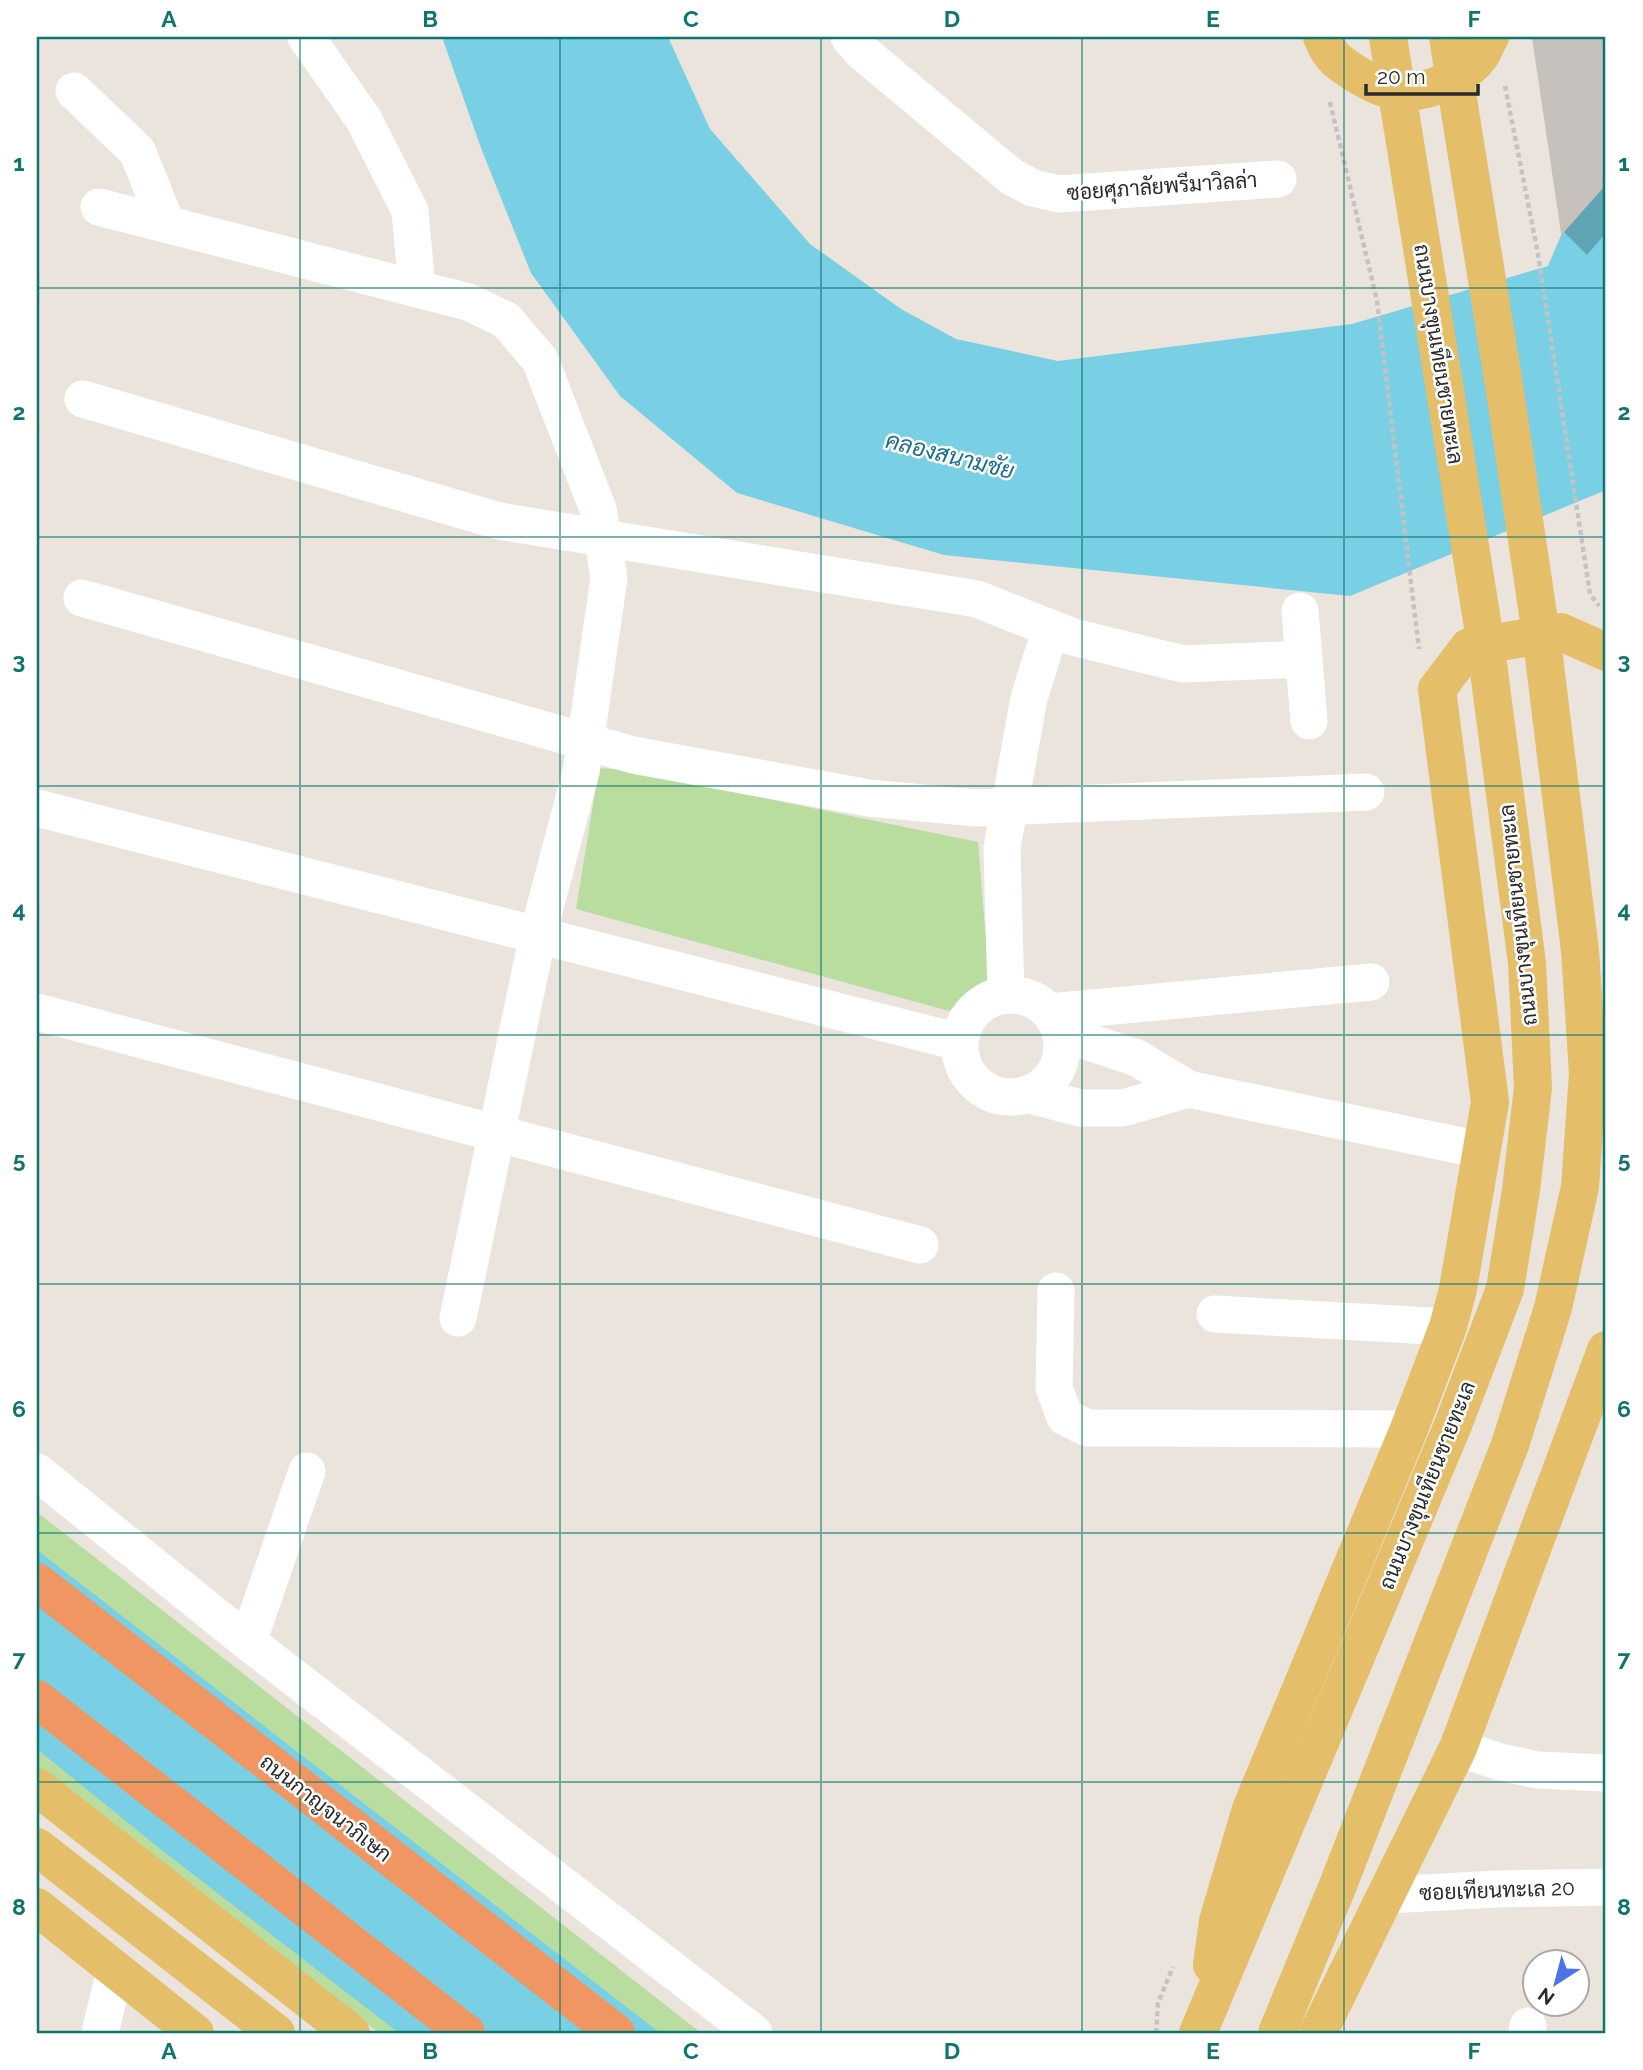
<svg xmlns="http://www.w3.org/2000/svg" width="1643" height="2070" font-family="Raleway,Sarabun,sans-serif">
	<style>
		.green { fill: #b8dd9f }
		.water { fill: #79cfe4 }
		.shadow { fill: #0003 }
		.building { fill: #c6c1bd; stroke: #c6c0b7; stroke-width: 2 }
		.lines { fill: none; stroke-linecap: round; stroke-linejoin: round }
		.path { stroke: #c3c3c3; stroke-width: 4.5; stroke-dasharray: 5 3.5; stroke-linecap: butt }
		.minor { stroke: #fff; stroke-width: 37 }
		.major { stroke: #e4be69; stroke-width: 38 }
		.highway { stroke: #f09663; stroke-width: 38 }
		.grid { fill: none; stroke: #0f766e; stroke-width: 2; stroke-opacity: 0.55 }
		.labels { text-anchor: middle; dominant-baseline: central; stroke-width: 5; stroke-linejoin: round; paint-order: stroke }
		.street-label { font-size: 21px; fill: #2a2a2a; stroke: #fff }
		.water-label { font-size: 23px; font-style: italic; fill: #196f8f; stroke: #fff }
		.neatline { fill: none; stroke: #0f766e; stroke-width: 2.5 }
		.grid-label { font-size: 23px; text-anchor: middle; font-weight: bold; fill: #0f766e }
	</style>
	<rect width="100%" height="100%" fill="#ebe4dd"/>
	<!-- green -->
	<g class="green">
		<path d="M599 768 626 770 978 842 989 978 949 1011 576 909Z"/>
		<path d="M37 1512 701 2033H379L37 1768Z"/>
	</g>
	<!-- water -->
	<g class="water">
		<path d="M442 37H668L710 129 810 244 901 309 956 339 1058 361 1352 324 1548 266 1562 233 1606 183V490L1350 596 944 555 737 493 620 396 531 273 481 148Z"/>
		<path d="M37 1550 660 2033H399L159 1848 37 1749Z"/>
	</g>
	<!-- shadow -->
	<path class="shadow" d="M1535 37H1606V233L1587 255 1564 232Z"/>
	<!-- building -->
	<path class="building" d="M1533 37H1606V183L1562 233Z"/>
	<g class="lines">
		<!-- path -->
		<g class="path">
			<path d="M1505 86 1538 254 1590 594 1599 606"/>
			<path d="M1330 102 1377 301 1419 649"/>
			<path d="M1156 2033 1158 2003 1173 1967"/>
		</g>
		<!-- minor -->
		<g class="minor">
			<path d="M306 37 364 120 410 211 417 289"/>
			<path d="M849 37 861 51 1012 177 1033 188 1059 194 1278 179"/>
			<path d="M74 91 137 151 167 225"/>
			<path d="M99 207 468 302 506 320 540 360 598 509 609 578 581 772 538 934 458 1318"/>
			<path d="M83 399 499 521 977 599 1073 637 1183 664 1304 659"/>
			<path d="M82 598 633 755 869 798 976 808 1366 792"/>
			<path d="M1300 611 1309 721"/>
			<path d="M37 808 959 1042"/>
			<path d="M1006 995 1002 848 1029 698 1051 628"/>
			<circle cx="1011" cy="1046" r="51"/>
			<path d="M37 1012 920 1245"/>
			<path d="M1050 1012 1371 982"/>
			<path d="M1061 1033 1137 1058 1188 1089 1481 1150"/>
			<path d="M1027 1094 1080 1108H1123L1188 1089"/>
			<path d="M1056 1291 1054 1388 1065 1417 1087 1428 1409 1429"/>
			<path d="M1215 1314 1448 1327"/>
			<path d="M37 1472 248 1642 754 2033"/>
			<path d="M248 1642 307 1471"/>
			<path d="M1458 1748 1500 1762 1538 1770 1606 1773"/>
			<path d="M1387 1895 1497 1889 1606 1887"/>
			<path d="M100 2033 115 1970"/>
			<path d="M1527 2033 1528 2026"/>
		</g>
		<!-- major -->
		<g class="major">
			<path d="M1322 37C1330 58 1339 63 1358 75 1390 96 1416 97 1450 80 1461 74 1473 66 1480 56 1484 51 1486 43 1490 37"/>
			<path d="M37 1787 351 2033"/>
			<path d="M37 1847 276 2033"/>
			<path d="M37 1907 195 2033"/>
			<path d="M1212 1965 1218 1921 1251 1809 1409 1429 1448 1327 1458 1289 1490 1102 1437 689 1469 647 1561 632 1606 652"/>
			<path d="M1198 2033 1453 1425 1505 1289 1521 1190 1533 1088 1527 963 1484 633 1388 37"/>
			<path d="M1277 2033 1338 1885 1510 1445 1553 1308 1580 1187 1588 1073 1580 951 1542 641 1505 392 1448 37"/>
			<path d="M1318 2033 1458 1748 1606 1350"/>
		</g>
		<!-- highway -->
		<g class="highway">
			<path d="M37 1582 616 2033"/>
			<path d="M37 1699 466 2033"/>
		</g>
	</g>
	<!-- grid -->
	<path class="grid" d="M300 37V2033M560 37V2033M821 37V2033M1082 37V2033M1344 37V2033M37 288H1606M37 537H1606M37 786H1606M37 1035H1606M37 1284H1606M37 1533H1606M37 1782H1606"/>
	<g class="labels">
		<!-- street labels -->
		<g class="street-label">
			<text transform="translate(1162 186) rotate(-4)">ซอยศุภาลัยพรีมาวิลล่า</text>
			<text transform="translate(1439 354) rotate(81)">ถนนบางขุนเทียนชายทะเล</text>
			<text transform="translate(1518 915) rotate(-96)">ถนนบางขุนเทียนชายทะเล</text>
			<text transform="translate(1427 1485) rotate(-68)">ถนนบางขุนเทียนชายทะเล</text>
			<text transform="translate(326 1808) rotate(38)">ถนนกาญจนาภิเษก</text>
			<text transform="translate(1497 1890) rotate(-2)">ซอยเทียนทะเล 20</text>
		</g>
		<!-- water labels -->
		<g class="water-label">
			<text transform="translate(950 455) rotate(14)">คลองสนามชัย</text>
		</g>
	</g>
	<!-- border -->
	<rect width="1643" height="2070" fill="none" stroke="#ffffff" stroke-width="77"/>
	<!-- north arrow -->
	<g transform="translate(1556 1983) rotate(216)"><circle r="33" fill="#ffffff" stroke="#aaaaaa" stroke-width="2"/>
	<path d="M0-5L12 26L0 18L-12 26Z" fill="#4b74ea"/>
	<text y="-10" font-size="19" font-weight="bold" text-anchor="middle" fill="#2a2a2a">N</text>
	</g>
	<!-- scale -->
	<path d="M1366 84v10h112v-10" fill="none" stroke="#2a2a2a" stroke-width="3.5"/>
	<text x="1377" y="84" font-size="21" fill="#2a2a2a" stroke="#ffffff" stroke-width="5" paint-order="stroke">20 m</text>
	<rect x="38" y="38" width="1566" height="1994" class="neatline"/>
	<g class="grid-label">
		<text x="169" y="27">A</text>
		<text x="430" y="27">B</text>
		<text x="691" y="27">C</text>
		<text x="952" y="27">D</text>
		<text x="1213" y="27">E</text>
		<text x="1474" y="27">F</text>
		<text x="19" y="171">1</text>
		<text x="1624" y="171">1</text>
		<text x="19" y="420">2</text>
		<text x="1624" y="420">2</text>
		<text x="19" y="669">3</text>
		<text x="1624" y="669">3</text>
		<text x="19" y="918">4</text>
		<text x="1624" y="918">4</text>
		<text x="19" y="1168">5</text>
		<text x="1624" y="1168">5</text>
		<text x="19" y="1417">6</text>
		<text x="1624" y="1417">6</text>
		<text x="19" y="1666">7</text>
		<text x="1624" y="1666">7</text>
		<text x="19" y="1915">8</text>
		<text x="1624" y="1915">8</text>
		<text x="169" y="2059">A</text>
		<text x="430" y="2059">B</text>
		<text x="691" y="2059">C</text>
		<text x="952" y="2059">D</text>
		<text x="1213" y="2059">E</text>
		<text x="1474" y="2059">F</text>
	</g>
</svg>
